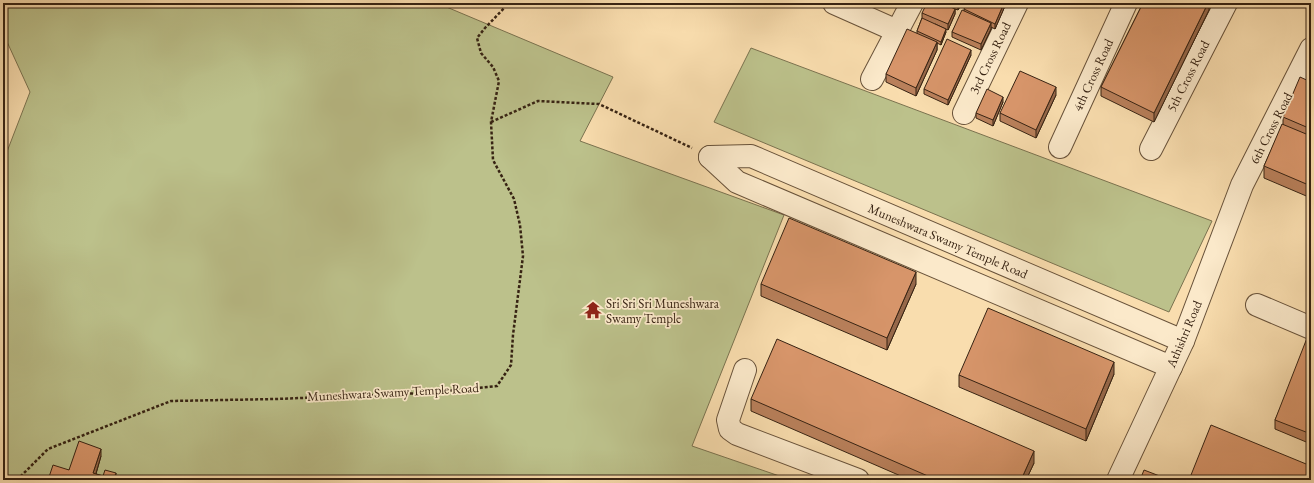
<svg xmlns="http://www.w3.org/2000/svg" width="1314" height="483" font-family="'EB Garamond',serif">
	<style>
		.green { fill: #bcc18b; stroke: #7a724f }
		.lines { fill: none; stroke-linecap: round; stroke-linejoin: round }
		.minor-casing { stroke: #68523a; stroke-width: 24 }
		.path { stroke: #372313; stroke-width: 2.5; stroke-dasharray: 3 2; stroke-linecap: butt }
		.minor { stroke: #fbe9ca; stroke-width: 22 }
		.wall { fill: #b9805b; stroke: #372313 }
		.shaded-wall { fill: #96684a; stroke: #372313 }
		.building { fill: #d7956a; stroke: #372313 }
		.labels { text-anchor: middle; dominant-baseline: central; stroke-width: 3.5; stroke-linejoin: round; paint-order: stroke }
		.street-label { font-size: 13px; fill: #372313; stroke: #fbe9ca }
		.poi-label { font-size: 13px; fill: #372313; stroke: #fbe9ca; text-anchor: start }
	</style>
	<rect width="100%" height="100%" fill="#f9ddae"/>
	<filter id="stains"><feTurbulence type="fractalNoise" baseFrequency=".005" numOctaves="4"/><feColorMatrix values="0 0 0 0 .2 0 0 0 0 .09 0 0 0 0 .02 0 0 0 .5 -.17"/></filter>
	<radialGradient id="worn" r=".72"><stop offset=".6" stop-color="#630" stop-opacity="0"/><stop offset="1" stop-color="#630" stop-opacity=".3"/></radialGradient>
	<!-- green -->
	<g class="green">
		<path d="M3 3H437L613 77 580 141 784 215 692 446 791 480H3V162L30 92 3 33Z"/>
		<path d="M751 48 1212 221 1169 312 714 122Z"/>
	</g>
	<g class="lines">
		<!-- minor casing -->
		<g class="minor-casing">
			<g id="minor">
				<path d="M834 3 897 31"/>
				<path d="M872 79 912 3"/>
				<path d="M964 113 1017 3"/>
				<path d="M1060 147 1126 3"/>
				<path d="M1151 149 1226 3"/>
				<path d="M710 157 751 156 1183 341"/>
				<path d="M710 157 737 182 1171 367"/>
				<path d="M1257 305 1311 328"/>
				<path d="M745 370 728 420 730 429 737 434 858 480"/>
				<path d="M1118 480 1183 341 1242 185 1311 49"/>
			</g>
		</g>
		<!-- path -->
		<g class="path">
			<path d="M491 122 538 101 599 104 692 148"/>
			<path d="M17 480 48 449 171 401 276 399 425 393 497 386 511 365 513 335 523 256 520 225 514 199 493 160 491 122 499 81 493 67 481 53 477 38 485 28 509 3"/>
		</g>
		<!-- minor -->
		<use href="#minor" class="minor"/>
	</g>
	<!-- wall -->
	<g class="wall">
		<path d="M945 3H962L958 10 955 9V14L948 30 935 24 946 32 941 45 937 43V50L916 96 886 82V74L917 33V31L922 18V13L945 4Z"/>
		<path d="M1005 3V6L995 29 991 27V29L981 50 952 37V32L964 11V9Z"/>
		<path d="M1143 3H1212L1211 4 1209 3V10L1154 122 1101 96V87Z"/>
		<path d="M1304 3H1311V6Z"/>
		<path d="M971 55 948 105 924 94V89Z"/>
		<path d="M1311 82V198L1264 178V166L1283 124V117Z"/>
		<path d="M1056 95 1036 138 1000 121V113Z"/>
		<path d="M1003 102 993 126 976 118V113Z"/>
		<path d="M761 284H916L887 350 761 296Z"/>
		<path d="M1311 340V444L1275 429V420Z"/>
		<path d="M1114 374 1086 441 959 387V375Z"/>
		<path d="M751 399 1034 463 1026 480H910L751 411Z"/>
		<path d="M101 456 96 474 116 480H49V477L69 470Z"/>
	</g>
	<!-- shaded-wall -->
	<g class="shaded-wall">
		<path d="M960 3H962L958 10V8Z"/>
		<path d="M1004 3H1005V6L995 29V24Z"/>
		<path d="M1208 3H1209V10L1154 122V113Z"/>
		<path d="M955 9V14L948 30V24Z"/>
		<path d="M991 23V29L981 50V44Z"/>
		<path d="M946 29V32L941 45V42Z"/>
		<path d="M937 42V50L916 96V88Z"/>
		<path d="M971 50V55L948 105V100Z"/>
		<path d="M1056 87V95L1036 138V130Z"/>
		<path d="M1003 97V102L993 126V120Z"/>
		<path d="M916 272V284L887 350V338Z"/>
		<path d="M1114 362V374L1086 441V429Z"/>
		<path d="M101 449V456L94 480 93 473Z"/>
		<path d="M1034 451V463L1026 480H1021Z"/>
		<path d="M116 473V480H113Z"/>
	</g>
	<!-- building -->
	<g class="building">
		<path d="M927 3H942L955 9 948 24 922 13Z"/>
		<path d="M948 3H960L958 8Z"/>
		<path d="M966 3H1004L995 24 964 9Z"/>
		<path d="M1143 3H1208L1154 113 1101 87Z"/>
		<path d="M962 10 991 23 981 44 952 32Z"/>
		<path d="M922 18 946 29 941 42 917 31Z"/>
		<path d="M907 29 937 42 916 88 886 74Z"/>
		<path d="M947 39 971 50 948 100 924 89Z"/>
		<path d="M1020 71 1056 87 1036 130 1000 113Z"/>
		<path d="M1300 77 1311 82V129L1283 117Z"/>
		<path d="M987 89 1003 97 993 120 976 113Z"/>
		<path d="M1282 124 1311 136V186L1264 166Z"/>
		<path d="M789 218 916 272 887 338 761 284Z"/>
		<path d="M988 308 1114 362 1086 429 959 375Z"/>
		<path d="M1307 338 1311 340V434L1275 420Z"/>
		<path d="M777 339 1034 451 1021 480H937L751 399Z"/>
		<path d="M1211 425 1311 466V480H1189Z"/>
		<path d="M79 441 101 449 93 473 103 476 105 470 116 473 113 480H57L49 477 53 465 69 470Z"/>
		<path d="M1144 470 1170 480H1140Z"/>
	</g>
	<!-- icons -->
	<defs>
		<g id="temple-bare" transform="scale(1.38)"><path d="M0-6L5-2H3V0L6.5 2.5H4V6H1.5V3h-3V6H-4V2.5H-6.5L-3 0V-2H-5Z" fill="#8f2418" stroke="#fbe9ca" stroke-width="2.5" paint-order="stroke"/></g>
	</defs>
	<g fill-rule="evenodd">
		<use href="#temple-bare" x="593" y="310"/>
	</g>
	<g class="labels">
		<!-- street labels -->
		<g class="street-label">
			<text transform="translate(990 58) rotate(-64)">3rd Cross Road</text>
			<text transform="translate(1093 75) rotate(-65)">4th Cross Road</text>
			<text transform="translate(1188 76) rotate(-63)">5th Cross Road</text>
			<text transform="translate(1271 128) rotate(-63)">6th Cross Road</text>
			<text transform="translate(948 241) rotate(23)">Muneshwara Swamy Temple Road</text>
			<text transform="translate(1184 334) rotate(-67)">Athishri Road</text>
			<text transform="translate(393 392) rotate(-3)">Muneshwara Swamy Temple Road</text>
		</g>
		<!-- poi labels -->
		<g class="poi-label">
			<text x="606" y="303">Sri Sri Sri Muneshwara<tspan x="606" dy="15">Swamy Temple</tspan></text>
		</g>
	</g>
	<!-- margin -->
	<rect width="1314" height="483" fill="none" stroke="#f9ddae" stroke-width="16"/>
	<rect x="4" y="4" width="1306" height="475" fill="none" stroke="#372313" stroke-width="2"/>
	<rect x="8" y="8" width="1298" height="467" fill="none" stroke="#372313"/>
	<rect width="100%" height="100%" filter="url(#stains)"/>
	<rect width="100%" height="100%" fill="url(#worn)"/>
</svg>
